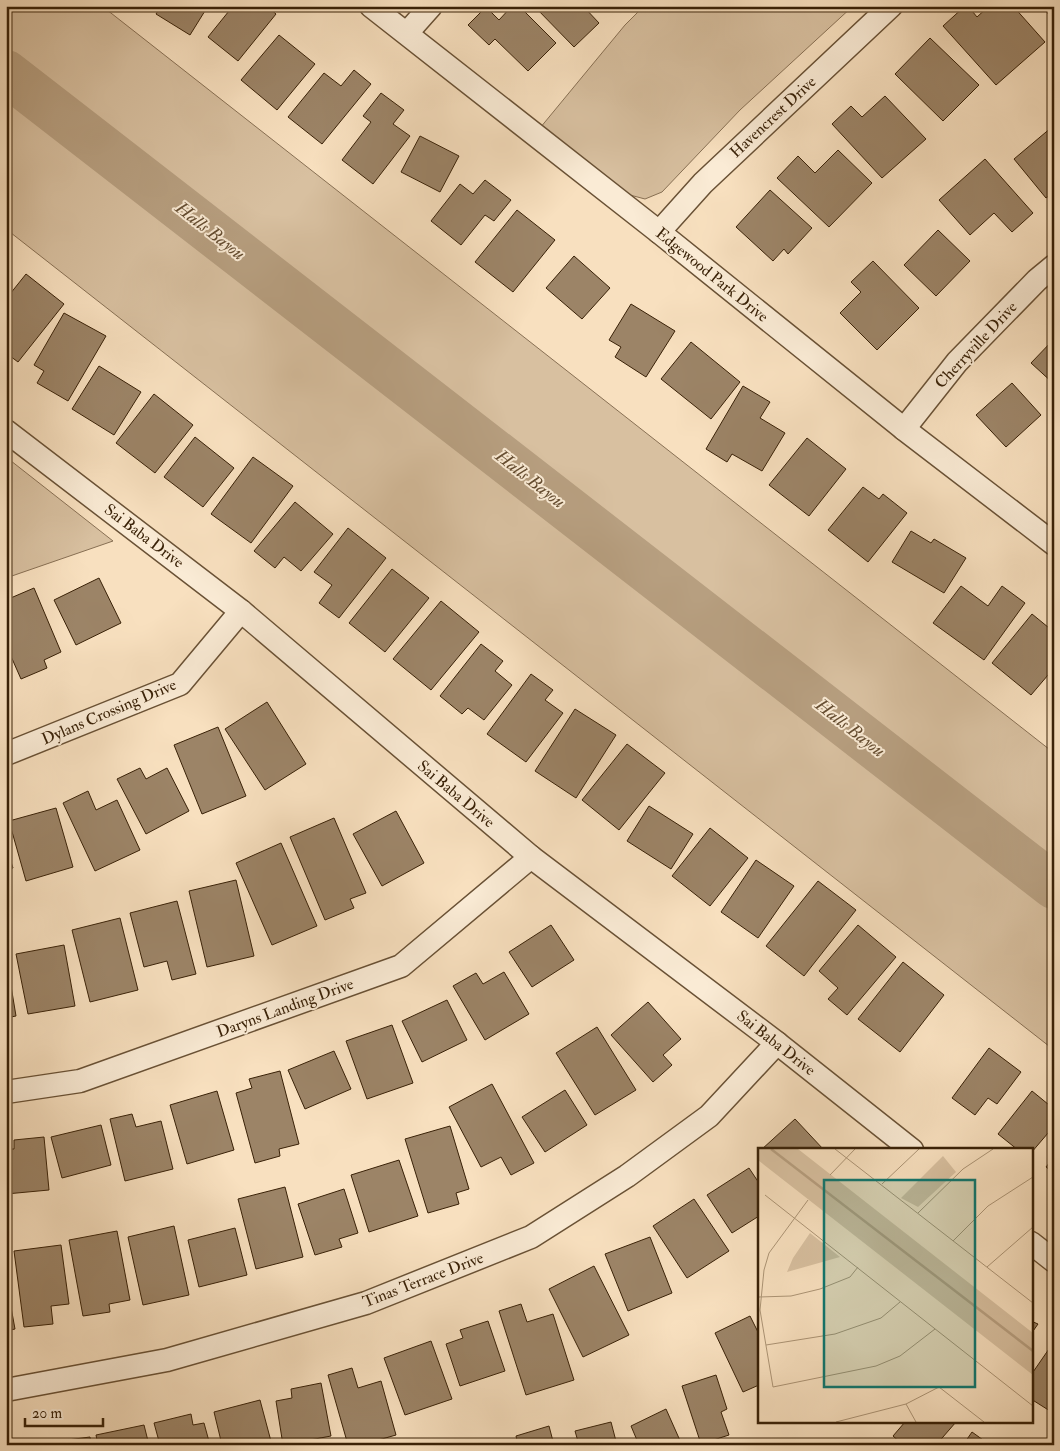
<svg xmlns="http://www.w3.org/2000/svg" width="1060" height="1451" font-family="'IM FELL Double Pica',serif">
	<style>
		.green { fill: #d8c0a0; stroke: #887054 }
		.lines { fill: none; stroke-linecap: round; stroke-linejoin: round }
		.river { stroke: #b79f80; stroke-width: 46 }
		.building { fill: #9c8467; stroke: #392107 }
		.street-casing { stroke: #695135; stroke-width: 25 }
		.street { stroke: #faebd5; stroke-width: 22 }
		.labels { text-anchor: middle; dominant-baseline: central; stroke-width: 4; stroke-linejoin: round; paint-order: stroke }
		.street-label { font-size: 16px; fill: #392107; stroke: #faebd5 }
		.water-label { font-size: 18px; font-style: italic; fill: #654d31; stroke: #faebd5 }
		.inset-river { fill: none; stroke: #b79f80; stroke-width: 2.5 }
		.inset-road { fill: none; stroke: #ac9475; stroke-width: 1 }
		.view { fill: #0f766e; fill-opacity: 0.15; stroke: #0f766e; stroke-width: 2.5 }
		.inset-edge { fill: none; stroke: #392107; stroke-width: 2.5 }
	</style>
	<rect width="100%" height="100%" fill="#f8e0bf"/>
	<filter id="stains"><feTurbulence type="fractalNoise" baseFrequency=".004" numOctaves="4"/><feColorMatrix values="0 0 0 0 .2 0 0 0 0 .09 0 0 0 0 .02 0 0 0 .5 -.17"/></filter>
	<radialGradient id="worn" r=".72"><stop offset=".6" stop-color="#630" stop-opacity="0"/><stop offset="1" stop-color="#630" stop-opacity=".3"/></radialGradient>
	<!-- green -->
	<g class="green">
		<path d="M6 6H102L1054 753V1050L6 229Z"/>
		<path d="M644 6H853L740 110 662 192 645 199 630 195 540 128 625 25Z"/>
		<path d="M6 457 113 541 6 578Z"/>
	</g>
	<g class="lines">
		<!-- river -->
		<path class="river" d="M6 73 1054 886"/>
	</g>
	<!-- building -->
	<g class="building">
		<path d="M161 6H208L190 35 156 14Z"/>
		<path d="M233 6H252L256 9 258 6H267L276 14 238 61 208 37Z"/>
		<path d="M512 6H519L556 43 528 71 495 39 489 45 468 25 486 7 499 20Z"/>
		<path d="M534 6H583L599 23 574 47Z"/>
		<path d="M965 6H968L977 17 989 6H1013L1045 42 996 85 943 26Z"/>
		<path d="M1042 6H1054V21Z"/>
		<path d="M279 35 315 64 277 110 241 80Z"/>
		<path d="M930 38 979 85 943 121 895 74Z"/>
		<path d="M354 70 371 84 322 144 288 117 324 73 341 86Z"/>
		<path d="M381 93 404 110 393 124 410 136 373 184 342 160 371 122 363 116Z"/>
		<path d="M885 96 926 139 882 178 832 124 851 106 862 117Z"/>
		<path d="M1052 127 1054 129V192L1046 198 1014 159Z"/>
		<path d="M420 136 459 156 440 192 401 172Z"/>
		<path d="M838 150 872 183 829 227 777 178 798 156 815 173Z"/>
		<path d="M985 159 1033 213 1012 232 994 213 970 235 939 200Z"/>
		<path d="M485 180 511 200 494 221 485 215 461 245 431 221 460 184 473 194Z"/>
		<path d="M770 190 812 228 788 254 784 249 773 261 736 227Z"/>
		<path d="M517 210 555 240 513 292 475 262Z"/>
		<path d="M938 230 970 261 936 296 904 265Z"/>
		<path d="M574 256 610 288 582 319 546 288Z"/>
		<path d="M873 261 919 308 877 350 840 313 861 292 851 282Z"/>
		<path d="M26 274 64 304 18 362 6 353V299Z"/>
		<path d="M631 304 675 331 646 377 615 357 621 347 609 340Z"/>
		<path d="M64 313 106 336 68 401 37 383 44 371 34 365Z"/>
		<path d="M1054 339V384L1031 363Z"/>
		<path d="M691 342 740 382 711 419 661 379Z"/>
		<path d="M99 366 141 392 114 435 72 409Z"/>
		<path d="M1012 383 1041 415 1006 447 976 415Z"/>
		<path d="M743 386 770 402 760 418 785 433 762 471 732 454 727 462 706 449Z"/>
		<path d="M154 394 193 425 155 473 116 443Z"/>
		<path d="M195 437 234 468 203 507 164 477Z"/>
		<path d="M807 438 846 469 809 516 769 485Z"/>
		<path d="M253 457 293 486 251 543 211 514Z"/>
		<path d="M863 487 879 499 883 494 907 513 868 562 828 530Z"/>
		<path d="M295 502 333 534 301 571 284 557 275 568 254 551Z"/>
		<path d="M348 528 386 558 339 618 319 603 332 585 314 572Z"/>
		<path d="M911 531 931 543 934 539 966 558 944 593 892 562Z"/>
		<path d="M392 569 429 598 385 652 349 623Z"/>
		<path d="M99 578 121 623 76 645 54 600Z"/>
		<path d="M961 586 988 606 1002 586 1025 603 984 660 933 623Z"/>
		<path d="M34 588 61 652 44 660 47 668 21 679 6 645V600Z"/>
		<path d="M441 601 479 632 431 690 393 659Z"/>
		<path d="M1032 614 1054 632V668L1031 695 992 663Z"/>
		<path d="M481 644 503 661 495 671 512 685 484 720 468 708 462 714 440 696Z"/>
		<path d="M531 674 553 690 545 700 563 713 526 762 487 734Z"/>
		<path d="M267 702 306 764 265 790 225 729Z"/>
		<path d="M575 709 616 735 576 798 535 771Z"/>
		<path d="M218 727 246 796 202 814 174 745Z"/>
		<path d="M627 744 665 773 619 830 582 800Z"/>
		<path d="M140 768 146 779 167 768 189 811 146 834 117 779Z"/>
		<path d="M88 791 96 810 117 800 140 850 95 871 63 803Z"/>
		<path d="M649 806 693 834 671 869 627 841Z"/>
		<path d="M56 808 73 867 26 881 9 821Z"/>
		<path d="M396 811 424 863 382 886 353 834Z"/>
		<path d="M334 818 366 893 350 899 354 908 325 920 290 837Z"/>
		<path d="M710 828 748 858 710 906 672 876Z"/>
		<path d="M281 843 317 926 272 945 236 863Z"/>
		<path d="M6 846 13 868 6 870Z"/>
		<path d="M756 860 794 886 758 938 721 912Z"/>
		<path d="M236 880 254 956 207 967 189 891Z"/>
		<path d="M818 881 856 910 804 976 766 946Z"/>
		<path d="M177 901 196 974 172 980 167 961 144 967 130 913Z"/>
		<path d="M120 918 138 990 90 1002 72 930Z"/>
		<path d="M551 925 574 960 532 987 509 952Z"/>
		<path d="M858 925 896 957 847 1015 828 999 838 988 819 971Z"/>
		<path d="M64 945 75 1006 28 1014 16 954Z"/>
		<path d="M6 956 16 1016 6 1018Z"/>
		<path d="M903 962 944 995 900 1052 858 1019Z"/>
		<path d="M504 972 529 1014 485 1040 453 986 476 973 483 984Z"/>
		<path d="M447 1000 467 1040 422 1062 402 1021Z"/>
		<path d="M648 1002 681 1039 663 1055 672 1065 653 1082 611 1035Z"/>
		<path d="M392 1025 413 1083 367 1099 346 1041Z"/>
		<path d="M597 1027 636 1090 595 1115 556 1053Z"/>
		<path d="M989 1048 1021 1072 997 1104 988 1098 975 1115 952 1098Z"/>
		<path d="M334 1051 351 1089 305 1109 288 1070Z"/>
		<path d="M280 1071 299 1144 279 1149 280 1156 255 1163 236 1093 252 1088 249 1079Z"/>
		<path d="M492 1084 534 1163 511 1175 501 1157 481 1167 449 1107Z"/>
		<path d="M565 1090 587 1125 545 1152 522 1117Z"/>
		<path d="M217 1091 234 1150 187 1164 170 1105Z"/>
		<path d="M1032 1091 1054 1109V1126L1031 1153V1150H1018L998 1134Z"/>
		<path d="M132 1114 136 1127 161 1121 173 1169 125 1181 110 1119Z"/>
		<path d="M795 1119 824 1150H761Z"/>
		<path d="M101 1125 111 1165 62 1178 51 1137Z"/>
		<path d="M450 1126 469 1189 456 1193 459 1204 428 1213 405 1139Z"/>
		<path d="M44 1137 49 1190 6 1194V1149H14V1140Z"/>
		<path d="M1054 1157V1173L1046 1167Z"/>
		<path d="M399 1160 418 1216 369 1232 351 1175Z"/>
		<path d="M749 1168 759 1183V1216L732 1233 707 1195Z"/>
		<path d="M285 1187 303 1257 256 1269 238 1199Z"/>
		<path d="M344 1189 358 1233 339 1239 342 1247 315 1255 298 1204Z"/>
		<path d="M694 1199 729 1251 687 1278 653 1226Z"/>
		<path d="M174 1226 189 1295 143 1305 128 1237Z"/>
		<path d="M235 1228 247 1275 199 1287 188 1240Z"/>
		<path d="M117 1231 130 1300 109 1304 110 1312 83 1316 69 1240Z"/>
		<path d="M650 1237 672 1293 628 1311 605 1254Z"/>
		<path d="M61 1245 69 1304 51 1306 53 1324 24 1327 14 1251Z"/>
		<path d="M594 1266 629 1335 583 1357 549 1289Z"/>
		<path d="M6 1280 15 1329 6 1331Z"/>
		<path d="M521 1304 527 1322 553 1314 574 1380 526 1395 499 1311Z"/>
		<path d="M750 1316 759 1334V1385L743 1392 715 1333Z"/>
		<path d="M488 1321 505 1371 460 1386 446 1344 463 1338 460 1330Z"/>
		<path d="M1031 1321 1038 1324 1031 1334Z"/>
		<path d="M431 1341 452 1399 405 1415 384 1358Z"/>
		<path d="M1051 1346 1054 1348V1405L1050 1411 1031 1399V1375Z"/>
		<path d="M352 1368 358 1388 381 1381 396 1435 361 1445H348L328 1375Z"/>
		<path d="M716 1375 727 1409 721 1412 729 1435 701 1444 682 1386Z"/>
		<path d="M321 1383 331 1436 283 1445 276 1401 292 1398 291 1389Z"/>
		<path d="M260 1400 272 1445H222L214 1412Z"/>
		<path d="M666 1409 682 1445H639L631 1426Z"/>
		<path d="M191 1414 193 1425 204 1423 210 1445H160L154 1423Z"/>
		<path d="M611 1422 617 1445H579L575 1431Z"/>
		<path d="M905 1422H956L936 1445H903L893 1436Z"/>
		<path d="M144 1425 149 1445H98L96 1435Z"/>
		<path d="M549 1426 554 1445H518L516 1436Z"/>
		<path d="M972 1432 990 1445H963Z"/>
		<path d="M90 1437 91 1445H60V1441Z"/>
	</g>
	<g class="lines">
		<!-- street casing -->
		<g class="street-casing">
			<g id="street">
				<path d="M371 6 659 232 904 429 1054 544"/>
				<path d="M407 33 431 6"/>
				<path d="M659 232 703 183 891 6"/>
				<path d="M904 429 957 362 1037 280 1054 266"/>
				<path d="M6 431 241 611 531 857 777 1043 912 1150"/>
				<path d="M6 754 180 684 241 611"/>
				<path d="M6 1092 80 1081 401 966 531 857"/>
				<path d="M1031 1243 1054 1261"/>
				<path d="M6 1390 167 1360 366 1303 531 1237 627 1176 709 1116 777 1043"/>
			</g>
		</g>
		<!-- street -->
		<use href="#street" class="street"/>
	</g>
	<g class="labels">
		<!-- street labels -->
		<g class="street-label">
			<text transform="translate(773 117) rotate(-43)">Havencrest Drive</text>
			<text transform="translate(712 275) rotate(39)">Edgewood Park Drive</text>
			<text transform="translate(976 345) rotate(-47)">Cherryville Drive</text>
			<text transform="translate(144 536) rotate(37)">Sai Baba Drive</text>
			<text transform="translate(109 712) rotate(-23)">Dylans Crossing Drive</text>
			<text transform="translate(456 794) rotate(40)">Sai Baba Drive</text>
			<text transform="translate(285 1008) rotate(-20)">Daryns Landing Drive</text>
			<text transform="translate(776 1043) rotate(38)">Sai Baba Drive</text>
			<text transform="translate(423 1280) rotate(-21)">Tinas Terrace Drive</text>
		</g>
		<!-- water labels -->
		<g class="water-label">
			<text transform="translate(210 231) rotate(38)">Halls Bayou</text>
			<text transform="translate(530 479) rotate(38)">Halls Bayou</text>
			<text transform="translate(850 728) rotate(38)">Halls Bayou</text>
		</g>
	</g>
	<!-- overview -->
	<g transform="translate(758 1148)">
		<rect width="275" height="275" fill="#f8e0bf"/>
		<path d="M0 1H40L275 185V227L0 12ZM185 8 198 24 160 59 143 50ZM52 85 82 109 29 124 35 110Z" fill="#d8c0a0"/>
		<path class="inset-river" d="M13 1 275 203"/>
		<path class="inset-road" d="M77 1 275 155M72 27 97 1M124 36 161 1M7 47 275 258M50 52 11 105 6 122 2 162 15 239 118 218 142 208 177 181M160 65 205 21 235 1M195 93 230 58 275 29M229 119 275 79M1 149 33 148 62 141 92 129 100 119M8 197 77 186 123 170 142 154M148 256 158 274M78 274 148 256 181 239 226 274"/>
		<path class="view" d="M66 32H217V239H66Z"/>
		<rect width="275" height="275" class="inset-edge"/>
	</g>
	<!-- margin -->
	<rect width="1060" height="1451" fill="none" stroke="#f8e0bf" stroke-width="25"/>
	<rect x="8" y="8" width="1045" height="1436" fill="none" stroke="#392107" stroke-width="2.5"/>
	<rect x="12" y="12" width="1035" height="1426" fill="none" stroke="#392107"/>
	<!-- scale -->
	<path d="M25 1418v8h78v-8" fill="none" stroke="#392107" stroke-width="2.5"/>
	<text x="32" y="1418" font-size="15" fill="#392107" stroke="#faebd5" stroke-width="4" paint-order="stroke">20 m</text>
	<rect width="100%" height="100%" filter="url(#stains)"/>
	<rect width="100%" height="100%" fill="url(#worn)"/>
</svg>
